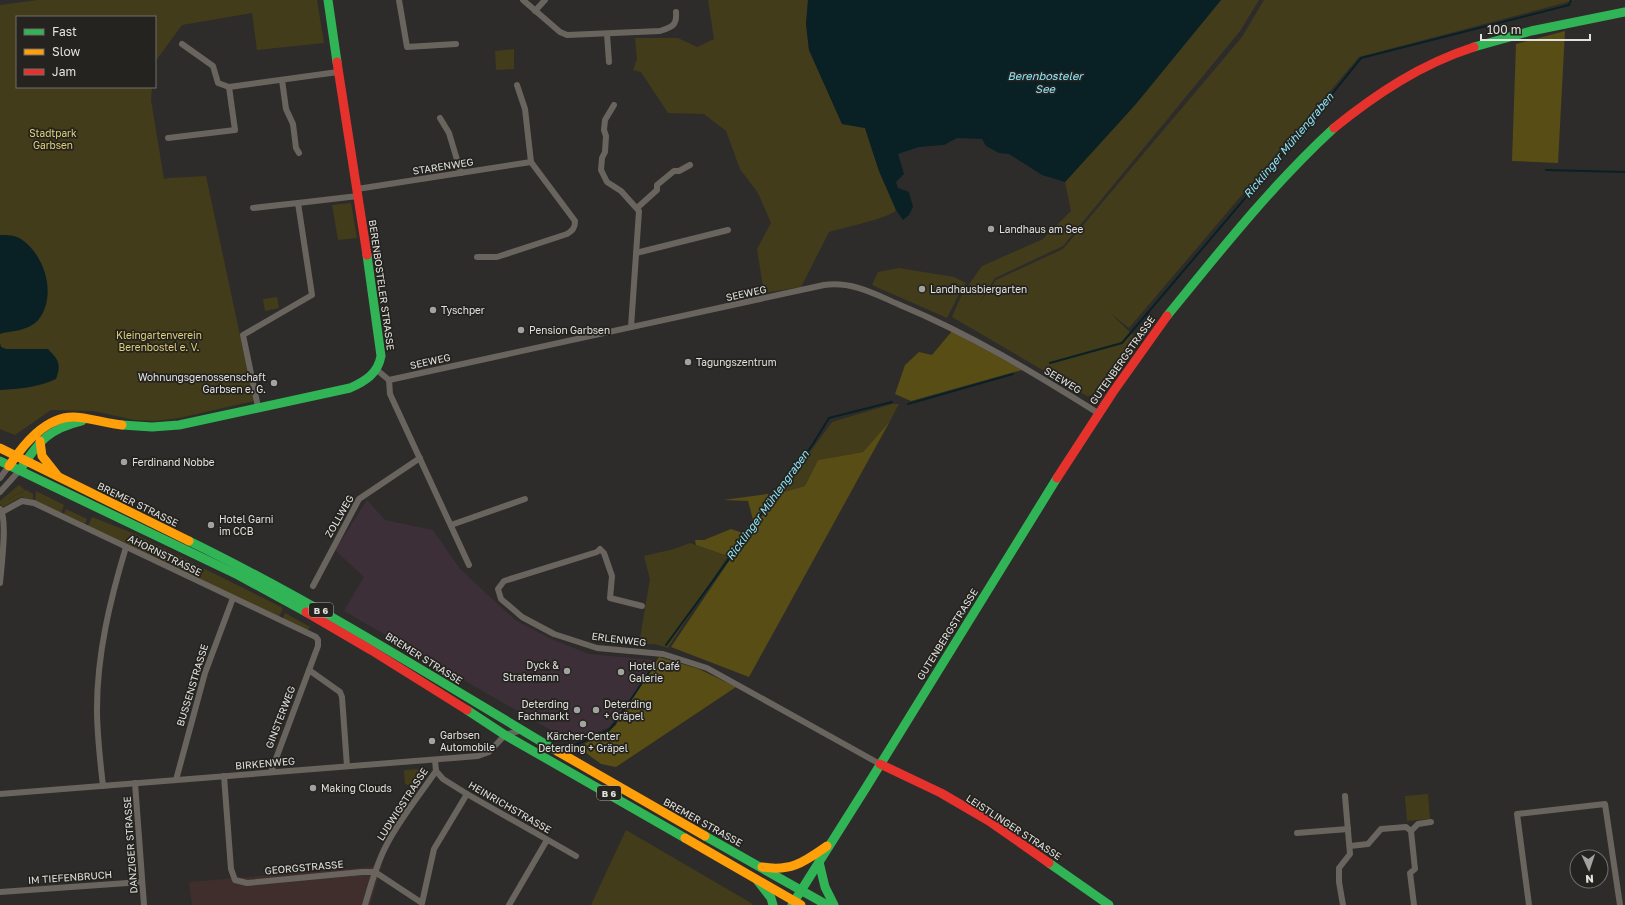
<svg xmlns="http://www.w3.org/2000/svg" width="1625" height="905" font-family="'Golos Text',sans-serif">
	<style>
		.industrial { fill: #3d2f38 }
		.education { fill: #402e2d }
		.green { fill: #433c1a }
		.forest { fill: #584d14 }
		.water { fill: #092025 }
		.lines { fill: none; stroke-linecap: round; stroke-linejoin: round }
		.stream { stroke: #092025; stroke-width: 2 }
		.street { stroke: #6a645e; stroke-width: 6 }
		.fast { stroke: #30b455; stroke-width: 9 }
		.slow { stroke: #ff9f0a; stroke-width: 9 }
		.jam { stroke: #e5322d; stroke-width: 9 }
		.poi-dot { fill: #a2a29f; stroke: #24231f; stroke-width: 1.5 }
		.labels { text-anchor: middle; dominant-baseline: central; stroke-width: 3.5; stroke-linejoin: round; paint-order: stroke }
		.shield { fill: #24231f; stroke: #a8a8a5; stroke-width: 1 }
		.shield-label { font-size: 9px; font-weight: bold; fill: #e1e1de }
		.park-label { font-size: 10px; fill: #e3cf75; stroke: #24231f }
		.street-label { font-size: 10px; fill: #e1e1de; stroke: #24231f }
		.poi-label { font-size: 10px; fill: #e1e1de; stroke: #24231f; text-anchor: start }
		.water-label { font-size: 11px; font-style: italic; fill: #8fe9fc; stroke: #24231f }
	</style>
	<rect width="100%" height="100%" fill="#2d2c2a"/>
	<!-- industrial -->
	<path class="industrial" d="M367 500 385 520 433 530 460 569 515 620 549 638 589 654 654 660 637 696 609 727 573 743 344 611 364 577 335 550Z"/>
	<!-- education -->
	<path class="education" d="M382 866 370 905H192L189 882Z"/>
	<!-- green -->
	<g class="green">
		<path d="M38 0H317L324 43 257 50 252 13 182 25 155 62V17H17V87H152L151 100 164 179 168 178 206 176 254 401 179 418 155 421 135 420 93 411 51 410 15 435 0 429V5Z"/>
		<path d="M708 0H808L806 24 809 50 842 124 865 128 879 171 896 210C891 218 841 228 829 232L801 287 764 293 757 249 771 223 758 193 740 169 726 131 704 114 668 113 641 72 633 70 637 59 635 38H678L697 47 714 39Z"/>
		<path d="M1221 0H1259L1240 31 1063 246 995 278 979 304 996 280 1063 249 1242 37 1264 0H1575L1359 57 1129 328 1110 313 1136 338 1098 394 1087 396 952 317 962 294 982 266 1043 239 1071 211 1065 182 1135 105Z"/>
		<path d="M514 49V69L496 70 495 51Z"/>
		<path d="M351 203 357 238 338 240 332 205Z"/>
		<path d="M899 268 954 277 966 283 959 294 947 318 872 285 878 272Z"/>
		<path d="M277 297 279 308 265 311 263 299Z"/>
		<path d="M892 404H899L890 421 863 452 818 460 805 486 780 493 832 422Z"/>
		<path d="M19 485 25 490 3 502 26 490 33 494V500L21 497 3 507 0 504V501Z"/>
		<path d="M36 491 64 505 61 513 35 501Z"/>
		<path d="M66 509 87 519 85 524 64 514Z"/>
		<path d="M92 517 135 534 283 608 279 617 88 526Z"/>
		<path d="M690 543 728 556 668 648 654 644H639L650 579 644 556 674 549Z"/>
		<path d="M285 613 310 627 308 630 283 619Z"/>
		<path d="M421 769 425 776 416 788 405 784 404 770Z"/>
		<path d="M1428 794 1430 819 1407 821 1405 796Z"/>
		<path d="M626 830 751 903 753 905H591Z"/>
	</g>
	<!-- forest -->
	<g class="forest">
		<path d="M1565 31 1558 163 1512 161 1516 44Z"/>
		<path d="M952 331 1022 370 911 401 895 394 905 365 919 352 932 355Z"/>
		<path d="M890 421 749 677 671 647 731 558 728 556 696 545 695 540H704L731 529 743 533 753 520 748 501 723 500 767 494 780 493 805 486 818 460 863 452Z"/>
		<path d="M659 657 699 669 736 687 616 767 601 764 578 747 604 734 615 726Z"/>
	</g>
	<!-- water -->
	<g class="water">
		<path d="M808 0H1221L1135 105 1065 182 1042 175 1009 154 999 153 986 146 982 139 957 138 944 145 919 147 898 154 904 174 896 182 898 188 909 192 913 207 909 215 903 220 896 210 879 171 865 128 842 124 809 50 806 24Z"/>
		<path d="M0 235C7 235 15 235 21 239 45 255 57 295 39 319 35 325 23 330 15 331 10 332 5 332 0 334Z"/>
		<path d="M0 343 1 347 6 349H48C58 360 62 363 56 379 39 387 19 389 0 390Z"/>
	</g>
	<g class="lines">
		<!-- stream -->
		<g class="stream">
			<path d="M1546 170 1625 172"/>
			<path d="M1050 363 1122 343 1298 136 1361 58 1569 5 1571 0"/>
			<path d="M908 404 1013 374"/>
			<path d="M666 645 813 444 829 418 892 402"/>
			<path d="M575 745 609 730 615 723 654 665"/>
		</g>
		<!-- street -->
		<g class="street">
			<path d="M399 0 407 47 456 44"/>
			<path d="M523 0 560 32 567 35 660 31C672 27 677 26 676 12"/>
			<path d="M535 11 545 0"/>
			<path d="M607 34 609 62"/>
			<path d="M182 44 213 66 218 83 229 87 338 72"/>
			<path d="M282 80 286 109 293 124 296 148 299 153"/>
			<path d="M614 105 605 120 604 130 606 136 605 152 602 158 601 170 607 182 621 191 639 211 631 327"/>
			<path d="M440 118 449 133 461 173"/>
			<path d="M168 138 235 130 229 87"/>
			<path d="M357 189 531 162"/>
			<path d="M253 208 298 203"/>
			<path d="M637 208 657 190V185L674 171H679L690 165"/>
			<path d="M636 253 728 230"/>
			<path d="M477 257H497L567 234C573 230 575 228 575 221L531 162 525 109 517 85"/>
			<path d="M377 370 389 380 824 285C852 281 875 294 900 305 970 334 1034 373 1098 413"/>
			<path d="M389 380 390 394 469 565"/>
			<path d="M258 407 243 335 312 295 298 203 358 196"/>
			<path d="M0 478 9 466"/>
			<path d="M0 492 19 471"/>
			<path d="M0 509C8 518 1 570 0 583"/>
			<path d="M2 512 22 501 34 503 316 637 318 640V646L271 772"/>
			<path d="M451 525 525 499"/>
			<path d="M313 586 359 499 420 458"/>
			<path d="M642 606 610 598 612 576 604 553 600 549 597 552 504 581 498 589 501 599 514 610 522 617 554 634 597 648 663 654 707 668 880 764"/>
			<path d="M309 670 340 692 342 697 347 766"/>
			<path d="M436 771 443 779 467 794 576 856"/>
			<path d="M224 776 231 869 235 880 247 883 362 872H375"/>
			<path d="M176 780 205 673 233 598"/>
			<path d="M135 783 144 905"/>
			<path d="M103 786C100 760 97 735 97 709 97 654 110 600 126 547"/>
			<path d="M0 794 478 756 489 752 505 735 522 730"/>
			<path d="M1411 831 1418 824 1431 822"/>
			<path d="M1297 833 1348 829"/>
			<path d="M1350 846 1368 844 1381 829 1406 827 1411 831 1415 869 1410 873 1414 905"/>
			<path d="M375 872 422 903 434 849 467 794"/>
			<path d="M0 892 142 882"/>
			<path d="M365 905C371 885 376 865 386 846 399 820 419 796 436 771L435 760"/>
			<path d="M509 905 547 840"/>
			<path d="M1343 905 1339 882V868L1350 854 1345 796"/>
			<path d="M1529 905 1517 814 1605 804 1620 905"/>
		</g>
		<!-- fast -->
		<g class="fast">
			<path d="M328 0 337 62"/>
			<path d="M1474 47 1531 31 1625 12"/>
			<path d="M1167 316C1220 251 1272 185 1334 128"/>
			<path d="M122 425 152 427 179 425 350 388C366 381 378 373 381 356L367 255"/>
			<path d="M0 461 238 575 306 612"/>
			<path d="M22 467C40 440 49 429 82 421"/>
			<path d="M189 541C316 603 436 679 557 751"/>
			<path d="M467 710 505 735 685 838"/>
			<path d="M705 836 827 905"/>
			<path d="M819 862 825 887 834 905"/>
			<path d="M1049 863 1109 905"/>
			<path d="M757 880 771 898 773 905"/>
			<path d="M792 905 867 786 1057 478"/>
		</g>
		<!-- slow -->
		<g class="slow">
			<path d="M40 441 42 456 57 475"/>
			<path d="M0 448 189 541"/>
			<path d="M9 466C23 445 45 417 73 417 87 417 108 424 122 425"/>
			<path d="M557 751 705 836"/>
			<path d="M685 838 801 905"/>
			<path d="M762 867C791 872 804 862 827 846"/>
		</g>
		<!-- jam -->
		<g class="jam">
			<path d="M337 62 367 255"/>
			<path d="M1334 128C1376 94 1421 64 1474 47"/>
			<path d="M1057 478 1113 392 1167 316"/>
			<path d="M306 612 371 650 467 710"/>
			<path d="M880 764 941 793 989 821 1049 863"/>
		</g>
	</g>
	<!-- markers -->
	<g class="poi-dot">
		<circle cx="991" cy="229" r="4"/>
		<circle cx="922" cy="289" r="4"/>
		<circle cx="433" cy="310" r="4"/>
		<circle cx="521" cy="330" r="4"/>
		<circle cx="688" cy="362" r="4"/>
		<circle cx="274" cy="383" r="4"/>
		<circle cx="124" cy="462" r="4"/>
		<circle cx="211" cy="525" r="4"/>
		<circle cx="567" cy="671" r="4"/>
		<circle cx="621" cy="672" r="4"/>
		<circle cx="577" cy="710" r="4"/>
		<circle cx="596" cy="710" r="4"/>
		<circle cx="583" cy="724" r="4"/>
		<circle cx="432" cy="741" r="4"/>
		<circle cx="313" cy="788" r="4"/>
	</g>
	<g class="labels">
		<!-- shield labels -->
		<g class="shield">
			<rect x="309" y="603" width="24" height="14" rx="3"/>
			<rect x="597" y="786" width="24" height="14" rx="3"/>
		</g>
		<g class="shield-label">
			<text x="321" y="610">B 6</text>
			<text x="609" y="793">B 6</text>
		</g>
		<!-- park labels -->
		<g class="park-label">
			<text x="53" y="133">Stadtpark<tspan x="53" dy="12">Garbsen</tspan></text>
			<text x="159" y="335">Kleingartenverein<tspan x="159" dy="12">Berenbostel e. V.</tspan></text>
		</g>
		<!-- street labels -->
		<g class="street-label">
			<text transform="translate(443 166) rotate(-9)">STARENWEG</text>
			<text transform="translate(382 285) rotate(82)">BERENBOSTELER STRASSE</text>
			<text transform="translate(746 293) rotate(-12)">SEEWEG</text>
			<text transform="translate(1122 360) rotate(-55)">GUTENBERGSTRASSE</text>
			<text transform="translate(430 361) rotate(-12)">SEEWEG</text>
			<text transform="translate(1063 380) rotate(31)">SEEWEG</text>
			<text transform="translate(138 504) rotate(26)">BREMER STRASSE</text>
			<text transform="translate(339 516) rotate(-60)">ZOLLWEG</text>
			<text transform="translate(165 555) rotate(26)">AHORNSTRASSE</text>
			<text transform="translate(947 634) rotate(-58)">GUTENBERGSTRASSE</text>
			<text transform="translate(619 639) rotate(7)">ERLENWEG</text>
			<text transform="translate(424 658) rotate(32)">BREMER STRASSE</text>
			<text transform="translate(192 685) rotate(-73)">BUSSENSTRASSE</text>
			<text transform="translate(280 717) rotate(-69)">GINSTERWEG</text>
			<text transform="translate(265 763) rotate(-5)">BIRKENWEG</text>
			<text transform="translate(402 804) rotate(-57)">LUDWIGSTRASSE</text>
			<text transform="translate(510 807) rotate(30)">HEINRICHSTRASSE</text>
			<text transform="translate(703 822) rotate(29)">BREMER STRASSE</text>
			<text transform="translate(1014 827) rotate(33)">LEISTLINGER STRASSE</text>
			<text transform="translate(130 845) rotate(-94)">DANZIGER STRASSE</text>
			<text transform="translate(304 867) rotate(-5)">GEORGSTRASSE</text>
			<text transform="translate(70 877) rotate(-4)">IM TIEFENBRUCH</text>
		</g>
		<!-- poi labels -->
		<g class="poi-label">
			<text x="999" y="229">Landhaus am See</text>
			<text x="930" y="289">Landhausbiergarten</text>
			<text x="441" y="310">Tyschper</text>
			<text x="529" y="330">Pension Garbsen</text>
			<text x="696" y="362">Tagungszentrum</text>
			<text x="266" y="377" text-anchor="end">Wohnungsgenossenschaft<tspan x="266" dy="12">Garbsen e. G.</tspan></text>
			<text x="132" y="462">Ferdinand Nobbe</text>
			<text x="219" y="519">Hotel Garni<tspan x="219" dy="12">im CCB</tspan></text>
			<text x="559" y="665" text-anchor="end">Dyck &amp;<tspan x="559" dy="12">Stratemann</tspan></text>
			<text x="629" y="666">Hotel Café<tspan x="629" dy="12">Galerie</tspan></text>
			<text x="569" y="704" text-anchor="end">Deterding<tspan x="569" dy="12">Fachmarkt</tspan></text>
			<text x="604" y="704">Deterding<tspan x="604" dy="12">+ Gräpel</tspan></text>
			<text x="440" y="735">Garbsen<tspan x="440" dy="12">Automobile</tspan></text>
			<text x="583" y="736" text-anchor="middle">Kärcher-Center<tspan x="583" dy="12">Deterding + Gräpel</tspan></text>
			<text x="321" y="788">Making Clouds</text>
		</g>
		<!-- water labels -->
		<g class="water-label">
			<text x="1045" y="75">Berenbosteler<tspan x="1045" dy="13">See</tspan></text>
			<text transform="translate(1288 145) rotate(-50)">Ricklinger Mühlengraben</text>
			<text transform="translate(767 505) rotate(-54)">Ricklinger Mühlengraben</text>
		</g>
	</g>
	<!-- legend -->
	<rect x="16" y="16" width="140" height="72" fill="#24231f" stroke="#706f6b"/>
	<rect x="24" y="29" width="20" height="6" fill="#30b455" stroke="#706f6b"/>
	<text x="52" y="36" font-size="12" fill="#e1e1de">Fast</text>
	<rect x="24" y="49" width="20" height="6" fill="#ff9f0a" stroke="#706f6b"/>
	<text x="52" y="56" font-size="12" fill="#e1e1de">Slow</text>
	<rect x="24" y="69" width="20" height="6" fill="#e5322d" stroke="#706f6b"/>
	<text x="52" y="76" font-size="12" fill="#e1e1de">Jam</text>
	<!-- north arrow -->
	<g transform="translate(1589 869) rotate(177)"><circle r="19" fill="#24231f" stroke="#706f6b"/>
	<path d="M0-3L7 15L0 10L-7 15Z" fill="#a2a29f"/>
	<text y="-6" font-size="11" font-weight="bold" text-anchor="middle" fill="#e1e1de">N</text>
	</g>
	<!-- scale -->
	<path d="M1481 34v6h109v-6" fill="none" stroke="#e1e1de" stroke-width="2"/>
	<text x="1487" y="34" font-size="12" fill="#e1e1de" stroke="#24231f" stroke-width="3" paint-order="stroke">100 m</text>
</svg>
